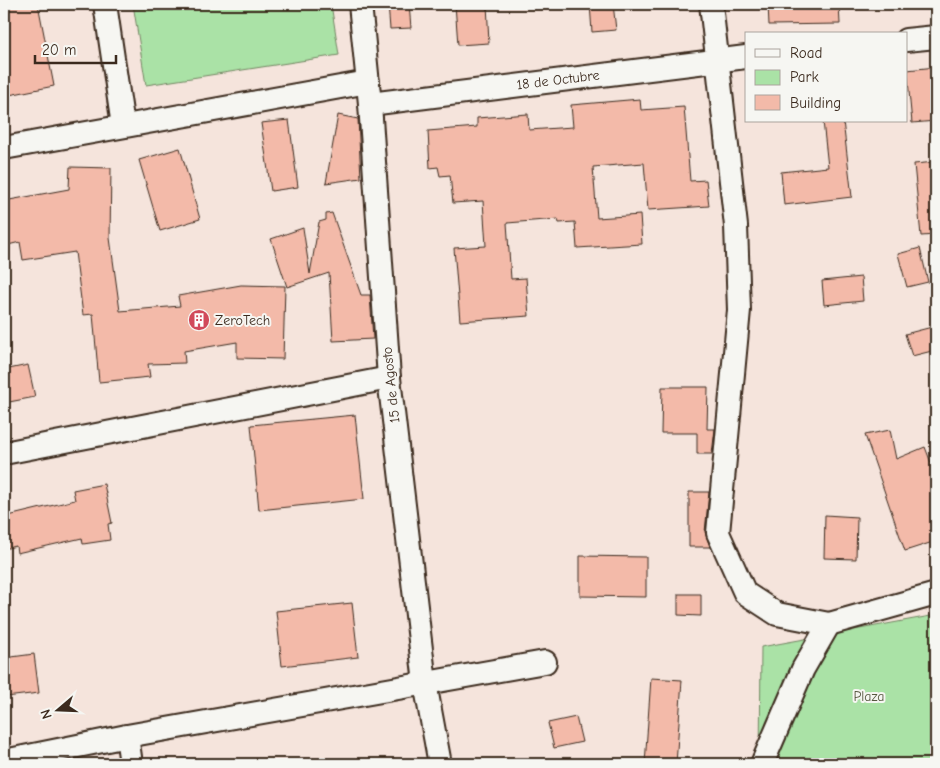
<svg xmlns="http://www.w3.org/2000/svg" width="940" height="768" font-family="'Comic Neue',sans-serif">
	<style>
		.green { fill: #aae2a6; stroke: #728662 }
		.building { fill: #f3baa9; stroke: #3b2a1e }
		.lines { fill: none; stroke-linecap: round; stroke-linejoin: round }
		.street-casing { stroke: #3b2a1e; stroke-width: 26 }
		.street { stroke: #f6f6f2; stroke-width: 22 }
		.labels { text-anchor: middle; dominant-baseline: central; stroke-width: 4; stroke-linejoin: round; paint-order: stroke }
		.street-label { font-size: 14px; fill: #3b2a1e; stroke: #f6f6f2 }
		.poi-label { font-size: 14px; fill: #3b2a1e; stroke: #f6f6f2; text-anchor: start }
		.park-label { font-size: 14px; fill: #575840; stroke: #f6f6f2 }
	</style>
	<rect width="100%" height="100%" fill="#f5e4dc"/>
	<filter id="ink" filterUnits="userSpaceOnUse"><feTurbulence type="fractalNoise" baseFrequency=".02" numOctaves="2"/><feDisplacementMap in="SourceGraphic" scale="10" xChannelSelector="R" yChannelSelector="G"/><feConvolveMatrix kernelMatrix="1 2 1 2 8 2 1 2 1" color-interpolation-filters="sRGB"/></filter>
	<g filter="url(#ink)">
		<!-- green -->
		<g class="green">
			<path d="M133 4H331L339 55 146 85Z"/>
			<path d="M936 615V764H760L761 647Z"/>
		</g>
		<!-- building -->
		<g class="building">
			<path d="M17 4H38L54 86 4 96V6Z"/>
			<path d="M388 4H409L411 28 390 29Z"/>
			<path d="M455 4H487L489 43 458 45Z"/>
			<path d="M590 4H613L616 30 592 32Z"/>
			<path d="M768 4H839L840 24 769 25Z"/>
			<path d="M936 67V121L912 123 907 70Z"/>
			<path d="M640 99 641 110 684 107 690 181 706 180 709 206 648 210 644 163 593 167 597 218 640 215 642 244 577 248 575 222 559 223 558 219 507 223 511 279 526 278 529 316 460 321 454 248 486 246 483 201 453 203 450 175 440 176 438 167 430 168 428 131 477 127V118L528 114 529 130 573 127 571 105Z"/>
			<path d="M338 115 358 119 361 178 326 183Z"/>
			<path d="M289 120 298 187 271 191 261 123Z"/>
			<path d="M823 121H843L852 197 784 205 781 172 828 167Z"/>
			<path d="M180 148 200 219 160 231 139 160Z"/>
			<path d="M936 162V235L921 236 914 164Z"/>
			<path d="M70 167 111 168 110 238 120 311 180 306 178 296 241 285 285 286 283 359 237 358V342L184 351 185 363 148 364 150 377 99 382 93 314 83 315 75 252 23 260 20 242 4 246V201L69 189Z"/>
			<path d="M332 213 361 295H370L373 339 333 341 329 273 287 287 271 239 303 228 310 274 319 222 326 220V214Z"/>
			<path d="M920 248 928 282 907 287 898 254Z"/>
			<path d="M861 277 863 301 824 305 822 281Z"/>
			<path d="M936 326V350L912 356 905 334Z"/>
			<path d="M28 365 35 397 4 403V370Z"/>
			<path d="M662 387H708L707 429H715L712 454H697V433H661Z"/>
			<path d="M355 415 364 499 259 510 251 425Z"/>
			<path d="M890 430 896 459 925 447 936 476V541L905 551 865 435Z"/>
			<path d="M104 484 112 523 108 524 110 540 83 544 82 538 17 553 16 546 4 549V517L75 500 73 490Z"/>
			<path d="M689 492H709L705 532 710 547H689Z"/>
			<path d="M825 515 857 517 856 559 824 558Z"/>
			<path d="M580 556 646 557V597L580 596Z"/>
			<path d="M678 594H701V616L678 615Z"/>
			<path d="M352 603 358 657 282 666 276 611Z"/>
			<path d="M34 654 39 693 6 697 4 658Z"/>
			<path d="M651 678 682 680 676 764H645Z"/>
			<path d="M576 717 582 742 554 748 548 723Z"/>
		</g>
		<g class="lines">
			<!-- street casing -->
			<g class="street-casing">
				<g id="street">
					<path d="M105 4 123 126"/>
					<path d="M360 4 370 104 389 378 425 683 440 764"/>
					<path d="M711 4 736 226 739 310 718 533 745 593 777 614 829 624 803 669 762 764"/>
					<path d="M906 40 936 37"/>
					<path d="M370 104 746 57"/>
					<path d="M4 148 368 82"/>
					<path d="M4 453 389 378"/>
					<path d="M829 624 936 594"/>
					<path d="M127 736 131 764"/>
					<path d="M4 761 127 736 545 662"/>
				</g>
			</g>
			<!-- street -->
			<use href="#street" class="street"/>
		</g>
	</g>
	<!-- icons -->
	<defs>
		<g id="building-disc" transform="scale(1.125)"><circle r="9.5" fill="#d1495b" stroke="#f6f6f2"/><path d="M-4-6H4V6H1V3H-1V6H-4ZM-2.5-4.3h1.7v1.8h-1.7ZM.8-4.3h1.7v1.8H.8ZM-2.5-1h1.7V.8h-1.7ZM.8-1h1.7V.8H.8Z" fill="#fff"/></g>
	</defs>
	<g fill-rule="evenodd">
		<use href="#building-disc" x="199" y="320"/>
	</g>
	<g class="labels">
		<!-- street labels -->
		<g class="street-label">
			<text transform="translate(558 80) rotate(-7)">18 de Octubre</text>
			<text transform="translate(391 385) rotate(-96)">15 de Agosto</text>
		</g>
		<!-- poi labels -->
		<g class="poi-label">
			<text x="215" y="320">ZeroTech</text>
		</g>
		<!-- park labels -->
		<g class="park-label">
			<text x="869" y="696">Plaza</text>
		</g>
	</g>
	<!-- margin -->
	<rect width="940" height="768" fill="none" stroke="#f6f6f2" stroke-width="20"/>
	<rect x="10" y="10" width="920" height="748" fill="none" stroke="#3b2a1e" stroke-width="2" filter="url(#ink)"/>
	<!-- legend -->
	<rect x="745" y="32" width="162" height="90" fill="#f6f6f2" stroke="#aba49d"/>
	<rect x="755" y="49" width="25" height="8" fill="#f6f6f2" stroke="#aba49d"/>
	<text x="790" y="58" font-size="15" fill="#3b2a1e">Road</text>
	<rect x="755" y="70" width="25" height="15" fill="#aae2a6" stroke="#aba49d"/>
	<text x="790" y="82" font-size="15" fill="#3b2a1e">Park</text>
	<rect x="755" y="95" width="25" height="15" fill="#f3baa9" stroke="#aba49d"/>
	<text x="790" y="108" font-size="15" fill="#3b2a1e">Building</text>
	<!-- north arrow -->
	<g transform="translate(58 710) rotate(251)" stroke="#f6f6f2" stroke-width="4" paint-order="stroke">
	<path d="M0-4L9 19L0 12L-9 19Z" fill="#3b2a1e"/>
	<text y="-8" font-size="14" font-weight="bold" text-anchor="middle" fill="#3b2a1e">N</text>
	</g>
	<!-- scale -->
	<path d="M35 55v8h81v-8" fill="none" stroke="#3b2a1e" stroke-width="2.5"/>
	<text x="42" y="55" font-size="15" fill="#3b2a1e" stroke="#f6f6f2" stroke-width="4" paint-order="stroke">20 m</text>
</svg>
